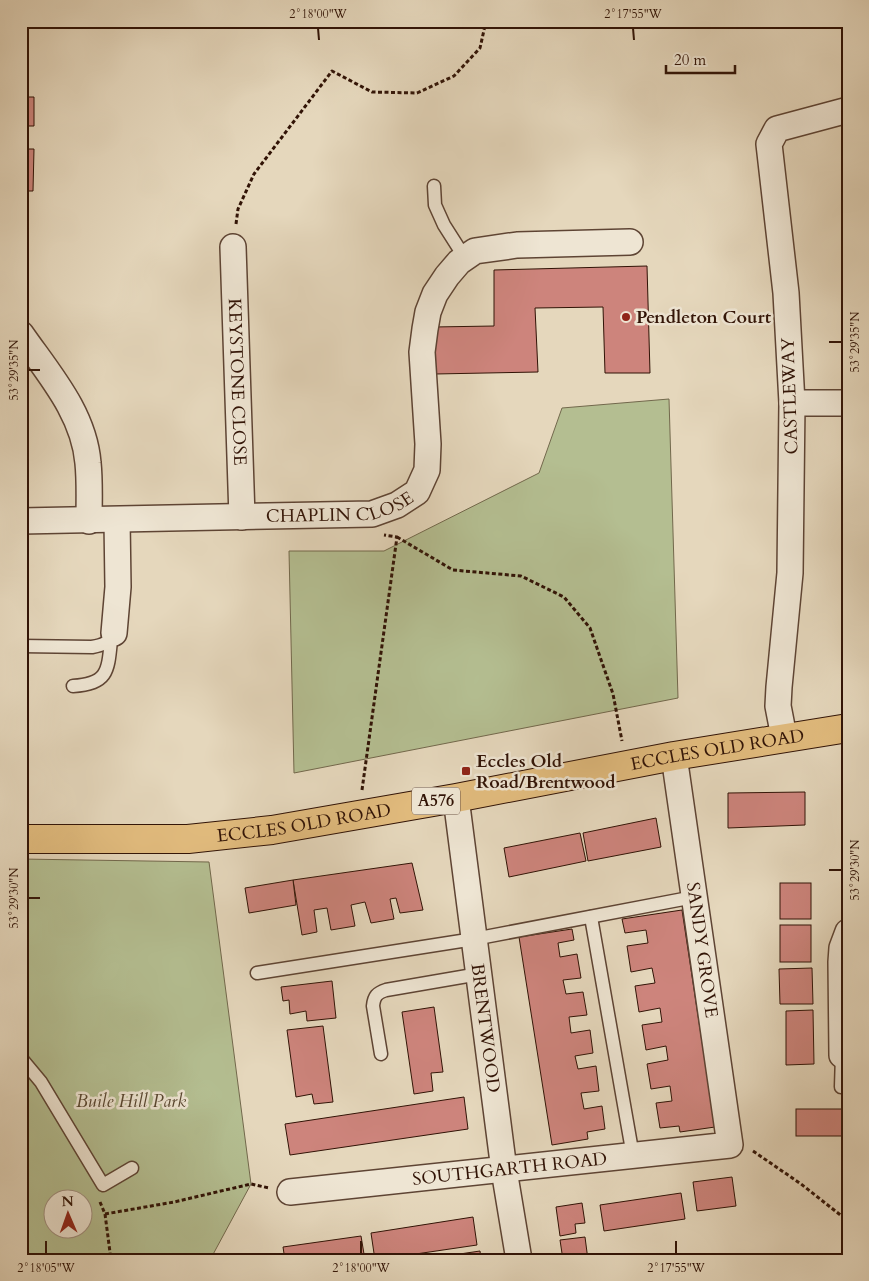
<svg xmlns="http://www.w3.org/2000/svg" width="869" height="1281" font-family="Cardo,serif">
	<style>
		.green { fill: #b4be91; stroke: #72684c; fill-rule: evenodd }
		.building { fill: #cd847c; stroke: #311306 }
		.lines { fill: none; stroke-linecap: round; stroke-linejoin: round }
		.service-casing { stroke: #5e4434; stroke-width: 15 }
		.minor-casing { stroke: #5e4434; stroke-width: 28 }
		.primary-casing { stroke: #311306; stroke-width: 30 }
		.path { stroke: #311306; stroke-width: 3; stroke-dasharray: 4 2.5; stroke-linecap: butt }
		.service { stroke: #eee5d3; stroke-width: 12 }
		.minor { stroke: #eee5d3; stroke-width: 25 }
		.primary { stroke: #e2bc7e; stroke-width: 28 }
		.ticks { fill: none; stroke: #311306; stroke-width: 2 }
		.poi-dot { fill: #8f2418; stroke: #eee5d3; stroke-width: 2 }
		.labels { text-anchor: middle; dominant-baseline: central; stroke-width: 5; stroke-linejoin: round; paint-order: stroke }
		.shield { fill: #eee5d3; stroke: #6a5244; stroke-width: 1 }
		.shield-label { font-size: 16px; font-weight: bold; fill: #311306 }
		.poi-label { font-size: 18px; font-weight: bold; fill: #311306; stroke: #eee5d3; text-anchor: start }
		.street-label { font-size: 18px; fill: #311306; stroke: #eee5d3 }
		.park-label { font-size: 18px; font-style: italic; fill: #584630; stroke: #eee5d3 }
		.neatline { fill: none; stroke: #311306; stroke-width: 2 }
		.ticks-label { font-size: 12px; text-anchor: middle; fill: #311306 }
	</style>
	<rect width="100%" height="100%" fill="#e5d7bc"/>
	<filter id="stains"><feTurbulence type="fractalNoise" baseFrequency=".004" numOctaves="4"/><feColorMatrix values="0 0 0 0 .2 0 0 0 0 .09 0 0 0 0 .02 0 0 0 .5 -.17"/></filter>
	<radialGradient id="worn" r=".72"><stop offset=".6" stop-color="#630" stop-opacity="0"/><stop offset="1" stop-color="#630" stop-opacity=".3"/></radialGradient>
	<!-- green -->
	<g class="green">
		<path d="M669 399 678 698 294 773 289 551H384L539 473 562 408Z"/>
		<path d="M21 859 209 862 251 1184 210 1260H21ZM52 1198H82V1228H52Z"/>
	</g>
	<!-- building -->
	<g class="building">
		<path d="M21 97H34V126H26L25 149H34L33 191H21Z"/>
		<path d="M647 266 650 373H605L603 307 535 308 538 372 435 374 433 327 494 326V270Z"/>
		<path d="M805 792V825L728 828V793Z"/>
		<path d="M656 818 661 847 588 861 583 833Z"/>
		<path d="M580 833 586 861 509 877 504 848Z"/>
		<path d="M412 863 423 910 400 913 396 898 390 899 394 919 371 923 365 902 351 905 355 926 331 930 327 908 314 910 317 932 302 935 293 880Z"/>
		<path d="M293 880 296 905 249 913 245 888Z"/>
		<rect x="780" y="883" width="31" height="36"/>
		<path d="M682 910 715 1127 680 1132 679 1126 660 1128 656 1103 672 1101 670 1086 651 1089 647 1064 668 1060 666 1046 646 1050 642 1025 662 1022 660 1008 639 1012 635 986 655 983 652 968 631 972 627 946 648 943 646 930 625 933 622 919Z"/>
		<rect x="780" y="925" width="31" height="37"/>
		<path d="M572 929 574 940 558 943 560 957 577 954 581 978 563 980 566 994 583 992 587 1015 569 1017 571 1033 590 1030 593 1053 575 1056 578 1069 596 1066 599 1091 581 1093 584 1109 602 1106 605 1129 587 1132 588 1139 552 1145 519 937Z"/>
		<path d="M812 968 813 1004H780L779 969Z"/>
		<path d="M332 981 336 1018 307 1021 306 1011 290 1014 289 1000 283 1001 281 987Z"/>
		<path d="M434 1007 443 1072 431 1073 433 1091 414 1094 402 1012Z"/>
		<path d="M813 1010 814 1064 786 1065V1011Z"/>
		<path d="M323 1026 333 1102 314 1104 312 1094 296 1097 287 1030Z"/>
		<path d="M464 1097 468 1129 290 1155 285 1124Z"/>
		<rect x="796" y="1109" width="52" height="27"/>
		<path d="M732 1177 736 1206 697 1211 693 1182Z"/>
		<path d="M681 1193 685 1219 604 1231 600 1205Z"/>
		<path d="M582 1203 585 1223 575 1224 576 1233 560 1236 556 1207Z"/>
		<path d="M473 1217 477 1245 375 1260 371 1233Z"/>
		<path d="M361 1236 365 1260H285L283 1247Z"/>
		<path d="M585 1237 588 1260H563L560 1240Z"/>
		<path d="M480 1251 481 1260H454L453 1255Z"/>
	</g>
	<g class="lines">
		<!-- service casing -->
		<g class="service-casing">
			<g id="service">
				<path d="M434 186 435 205 444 225 465 258"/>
				<path d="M21 646 92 647C103 645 109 643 114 633"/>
				<path d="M73 686C108 684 108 671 111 640"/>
				<path d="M591 917 633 1156"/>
				<path d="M257 973 474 939 694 897"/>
				<path d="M381 1054 373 1006C374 996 377 993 386 990L479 974"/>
				<path d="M21 1058 41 1082 103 1185 132 1168"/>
				<path d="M841 1087 842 1055"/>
			</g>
		</g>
		<!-- minor casing -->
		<g class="minor-casing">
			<g id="minor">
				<path id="s1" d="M233 247 242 517"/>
				<path d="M21 334C48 373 84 413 88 463 90 482 89 502 89 521"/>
				<path d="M792 403H848"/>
				<path id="s2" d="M21 521 372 514 397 505 417 492 427 470 428 444 422 352 425 329 428 312 435 294 447 276 459 262 475 251 517 245 630 242"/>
				<path d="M114 633 118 587 117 520"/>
				<path d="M784 737 778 706 779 687 790 573 792 403 786 293 769 144 777 129 848 110"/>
				<path id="s3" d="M456 798 504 1170 519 1260"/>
				<path d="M842 1055 841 962 842 948 848 932"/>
				<path id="s4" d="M290 1192 730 1145 674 756"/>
			</g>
		</g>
		<!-- primary casing -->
		<g class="primary-casing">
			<g id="primary">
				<path id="s5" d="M21 839H188L272 830 456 798 674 756 848 728"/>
			</g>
		</g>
		<!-- path -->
		<g class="path">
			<path d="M236 224 238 209 254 174 332 71 372 92 417 93 454 76 480 48 486 21"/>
			<path d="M397 537 453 570 521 576 564 597 590 628 613 694 622 741"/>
			<path d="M362 790 397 537 384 535"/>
			<path d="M753 1151 801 1184 848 1221"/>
			<path d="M100 1202 105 1214 111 1260"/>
			<path d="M105 1214 174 1202 251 1184 269 1188"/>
		</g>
		<!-- service -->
		<use href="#service" class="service"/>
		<!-- minor -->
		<use href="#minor" class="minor"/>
		<!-- primary -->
		<use href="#primary" class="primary"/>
	</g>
	<!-- ticks -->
	<path class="ticks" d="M318 28 319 40M633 28 634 40M829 342H842M28 370H40M829 870H842M28 898H40M46 1241V1254M361 1241V1254M676 1241V1254"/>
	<!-- markers -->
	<g class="poi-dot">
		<circle cx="626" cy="317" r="5"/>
		<rect x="461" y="766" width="10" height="10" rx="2.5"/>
	</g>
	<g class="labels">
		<!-- shield labels -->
		<rect class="shield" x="412" y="787.5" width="48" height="27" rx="4"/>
		<g class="shield-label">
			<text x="436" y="801">A576</text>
		</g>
		<!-- poi labels -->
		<g class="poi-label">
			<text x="636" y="317">Pendleton Court</text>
			<text x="476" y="761">Eccles Old<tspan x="476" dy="21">Road/Brentwood</tspan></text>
		</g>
		<!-- street labels -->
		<g class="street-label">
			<text stroke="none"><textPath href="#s1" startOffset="135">KEYSTONE CLOSE</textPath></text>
			<text transform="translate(790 396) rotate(-92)">CASTLEWAY</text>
			<text stroke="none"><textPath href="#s2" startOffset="320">CHAPLIN CLOSE</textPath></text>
			<text stroke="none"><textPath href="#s5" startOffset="704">ECCLES OLD ROAD</textPath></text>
			<text stroke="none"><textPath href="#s5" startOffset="284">ECCLES OLD ROAD</textPath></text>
			<text transform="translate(702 950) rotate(82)">SANDY GROVE</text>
			<text stroke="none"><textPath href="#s3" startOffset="232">BRENTWOOD</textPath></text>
			<text stroke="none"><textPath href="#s4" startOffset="221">SOUTHGARTH ROAD</textPath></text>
		</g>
		<!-- park labels -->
		<g class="park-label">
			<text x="131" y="1101">Buile Hill Park</text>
		</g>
	</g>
	<!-- margin -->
	<rect width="869" height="1281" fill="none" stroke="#e5d7bc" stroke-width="55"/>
	<!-- north arrow -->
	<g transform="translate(68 1214) rotate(358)"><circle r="24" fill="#eee5d3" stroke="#a29181"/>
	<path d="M0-4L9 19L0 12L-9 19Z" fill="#8f2418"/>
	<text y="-8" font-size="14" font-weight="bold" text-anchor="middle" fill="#311306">N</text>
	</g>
	<!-- scale -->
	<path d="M666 65v8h69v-8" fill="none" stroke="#311306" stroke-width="2.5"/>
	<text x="674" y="65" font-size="15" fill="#311306" stroke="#eee5d3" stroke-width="4" paint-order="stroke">20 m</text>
	<rect x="28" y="28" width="814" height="1226" class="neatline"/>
	<g class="ticks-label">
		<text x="318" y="18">2°18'00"W</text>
		<text x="633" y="18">2°17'55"W</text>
		<text transform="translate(855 342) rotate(-90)" y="4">53°29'35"N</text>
		<text transform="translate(14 370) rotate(-90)" y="4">53°29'35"N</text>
		<text transform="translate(855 870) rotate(-90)" y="4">53°29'30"N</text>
		<text transform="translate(14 898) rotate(-90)" y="4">53°29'30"N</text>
		<text x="46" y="1272">2°18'05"W</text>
		<text x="361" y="1272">2°18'00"W</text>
		<text x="676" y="1272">2°17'55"W</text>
	</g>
	<rect width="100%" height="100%" filter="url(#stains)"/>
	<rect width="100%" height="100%" fill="url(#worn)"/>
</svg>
